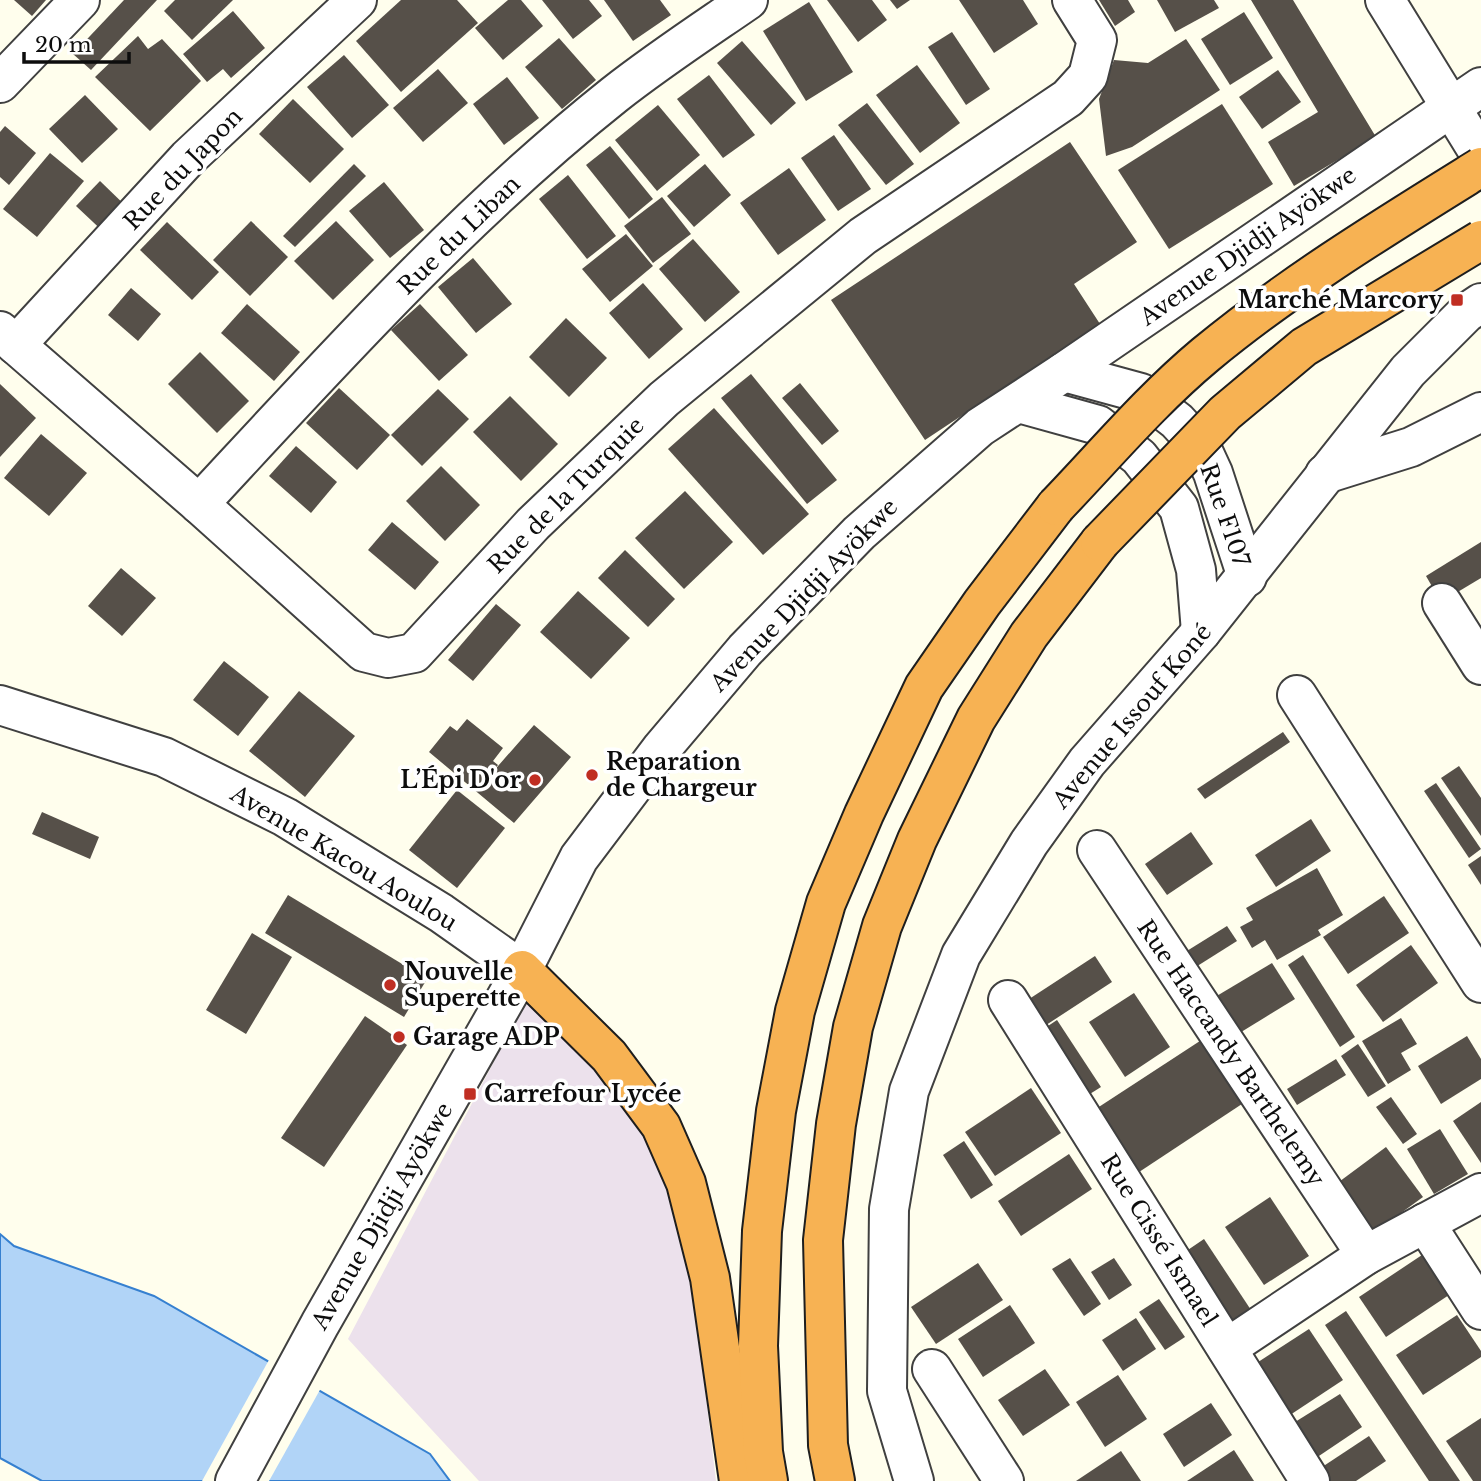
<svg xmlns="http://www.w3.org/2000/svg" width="1481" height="1481" font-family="'Libre Baskerville',serif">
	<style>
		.industrial { fill: #ece1ec }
		.water { fill: #b1d4f7; stroke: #3680d0; stroke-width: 2 }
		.pier { fill: #fffeed }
		.building { fill: #565049 }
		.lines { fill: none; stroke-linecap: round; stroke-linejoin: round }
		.minor-casing { stroke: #404040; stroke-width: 42 }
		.highway-casing { stroke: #1e1e1e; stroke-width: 42 }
		.minor { stroke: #fff; stroke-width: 38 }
		.highway { stroke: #f7b253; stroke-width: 38 }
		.highway-bridge-casing { stroke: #1e1e1e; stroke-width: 42; stroke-linecap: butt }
		.highway-bridge { stroke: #f7b253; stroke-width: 38 }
		.poi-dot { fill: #c02e22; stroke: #fff; stroke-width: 2.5 }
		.labels { text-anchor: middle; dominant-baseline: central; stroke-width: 7; stroke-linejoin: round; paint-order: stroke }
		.street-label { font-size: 23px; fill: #0d0d0d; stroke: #fff }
		.poi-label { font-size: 23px; font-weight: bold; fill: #0d0d0d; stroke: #fff; text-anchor: start }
	</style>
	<rect width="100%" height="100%" fill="#fffeed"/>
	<!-- industrial -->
	<path class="industrial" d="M529 995 595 1067 644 1134 667 1187 692 1279 716 1481H479L348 1339Z"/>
	<!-- water -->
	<path class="water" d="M0 1234 14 1246 154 1296 430 1454 450 1481H42L0 1458Z"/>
	<!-- pier -->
	<path class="pier" d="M270 1358 321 1388 269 1481H202Z"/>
	<!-- building -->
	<g class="building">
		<path d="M14 0H46L32 16Z"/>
		<path d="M124 0H157L91 70 73 54Z"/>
		<path d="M175 0H233L192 40 164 11Z"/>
		<path d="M401 0H457L478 23 401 92 356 41Z"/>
		<path d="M508 0H521L543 26 503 60 475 28Z"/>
		<path d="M542 0H589L602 16 573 39Z"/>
		<path d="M604 0H660L671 15 633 41Z"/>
		<path d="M827 0H872L887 20 858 42Z"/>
		<path d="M890 0H910L897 9Z"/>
		<path d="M959 0H1023L1038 24 994 53Z"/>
		<path d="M1099 0H1128L1135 12 1115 26Z"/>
		<path d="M1157 0H1214L1219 8 1175 32Z"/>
		<path d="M1251 0H1293L1376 137 1294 186 1268 142 1318 112Z"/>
		<path d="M809 2 853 72 806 101 763 31Z"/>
		<path d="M233 11 265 48 231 78 223 69 207 82 183 54Z"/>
		<path d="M1244 12 1273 58 1230 85 1201 39Z"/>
		<path d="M952 32 990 89 966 105 928 47Z"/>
		<path d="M138 36 148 49 162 39 201 81 150 131 95 77Z"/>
		<path d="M559 38 596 80 562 109 525 67Z"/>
		<path d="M1186 39 1220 90 1132 147 1106 156 1099 99 1114 60 1148 63Z"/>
		<path d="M742 41 796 103 771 125 717 63Z"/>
		<path d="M344 55 389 105 352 138 307 87Z"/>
		<path d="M917 65 960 123 920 153 876 95Z"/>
		<path d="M438 69 468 103 423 142 393 108Z"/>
		<path d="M1278 70 1301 102 1262 129 1239 97Z"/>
		<path d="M709 75 755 135 723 158 677 99Z"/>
		<path d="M507 77 539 118 504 145 473 104Z"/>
		<path d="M85 95 118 129 82 163 49 129Z"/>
		<path d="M293 99 344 149 310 183 259 134Z"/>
		<path d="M867 103 914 164 886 185 838 125Z"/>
		<path d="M1222 104 1273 184 1169 249 1118 170Z"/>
		<path d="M658 105 700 155 657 191 615 140Z"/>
		<path d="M5 126 36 153 9 185 0 177V132Z"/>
		<path d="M834 135 871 189 838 211 801 158Z"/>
		<path d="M1070 142 1137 242 1074 284 1100 324 925 440 831 300Z"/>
		<path d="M610 146 653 199 629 219 586 165Z"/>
		<path d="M50 153 84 181 37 237 3 209Z"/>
		<path d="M354 164 366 176 295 247 283 236Z"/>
		<path d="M705 164 731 195 694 227 667 196Z"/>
		<path d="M789 168 826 220 778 255 740 203Z"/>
		<path d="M568 175 616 236 587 259 539 199Z"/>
		<path d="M100 181 133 213 110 238 76 206Z"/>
		<path d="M384 182 424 230 390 258 349 211Z"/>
		<path d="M662 197 691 234 653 263 624 226Z"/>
		<path d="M251 221 288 257 250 296 213 260Z"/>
		<path d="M336 221 374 260 333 300 294 261Z"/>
		<path d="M167 222 219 272 192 300 140 250Z"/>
		<path d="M626 234 653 266 610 302 582 269Z"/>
		<path d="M693 239 740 292 705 322 659 269Z"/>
		<path d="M473 258 512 304 476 333 438 287Z"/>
		<path d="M643 283 683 329 649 359 609 313Z"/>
		<path d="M131 288 161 314 138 341 108 315Z"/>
		<path d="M247 304 300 352 274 381 221 333Z"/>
		<path d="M420 304 468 355 439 381 391 330Z"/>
		<path d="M566 318 607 358 569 397 529 357Z"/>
		<path d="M200 352 249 401 217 433 168 384Z"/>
		<path d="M751 374 837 480 807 504 721 398Z"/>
		<path d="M800 383 839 431 822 445 782 398Z"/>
		<path d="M0 384 36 418 0 457Z"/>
		<path d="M339 388 390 435 357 470 306 423Z"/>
		<path d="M438 389 469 419 422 466 391 435Z"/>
		<path d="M510 396 558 444 521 481 473 432Z"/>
		<path d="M714 408 809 514 763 555 668 449Z"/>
		<path d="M41 434 87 473 49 516 4 478Z"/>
		<path d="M296 446 337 482 311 513 269 476Z"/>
		<path d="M441 466 480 505 445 541 406 501Z"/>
		<path d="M685 491 733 542 684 589 635 538Z"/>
		<path d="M392 522 439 562 415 590 368 550Z"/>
		<path d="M1481 542V578L1441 602 1426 576Z"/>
		<path d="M625 550 675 599 648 627 598 578Z"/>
		<path d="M121 568 156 598 122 636 88 606Z"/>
		<path d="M578 591 630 638 591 679 540 632Z"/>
		<path d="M496 604 521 625 473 681 448 660Z"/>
		<path d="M224 661 269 697 238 736 193 700Z"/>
		<path d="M299 691 355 736 305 797 249 751Z"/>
		<path d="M467 719 503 748 493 761 498 765 491 774 534 725 571 757 514 823 429 752 450 726 457 731Z"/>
		<path d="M1283 732 1290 742 1205 799 1197 789Z"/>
		<path d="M1459 766 1481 798V836L1441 778Z"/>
		<path d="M1436 783 1481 849 1469 858 1424 791Z"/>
		<path d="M457 790 505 828 457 888 409 850Z"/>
		<path d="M42 812 99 837 90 859 32 834Z"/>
		<path d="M1311 819 1331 851 1276 887 1255 855Z"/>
		<path d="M1191 832 1213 864 1167 895 1145 864Z"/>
		<path d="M1481 856V885L1468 865Z"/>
		<path d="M1317 868 1343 915 1318 930 1321 935 1277 960 1265 940 1252 948 1240 927 1253 920 1246 908Z"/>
		<path d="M288 895 427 979 404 1017 265 933Z"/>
		<path d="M1384 896 1409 933 1348 974 1323 937Z"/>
		<path d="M1227 926 1237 941 1191 970 1182 954Z"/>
		<path d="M252 933 292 957 246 1034 206 1010Z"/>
		<path d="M1411 945 1438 983 1383 1022 1356 985Z"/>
		<path d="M1303 955 1355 1037 1340 1047 1288 965Z"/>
		<path d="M1095 956 1112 982 1040 1029 1023 1003Z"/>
		<path d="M1272 963 1295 999 1233 1037 1210 1000Z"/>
		<path d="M1134 993 1170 1047 1125 1077 1089 1022Z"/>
		<path d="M365 1016 407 1045 324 1167 281 1138Z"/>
		<path d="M1401 1018 1417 1044 1401 1053 1411 1070 1388 1084 1362 1041Z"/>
		<path d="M1057 1020 1101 1087 1077 1102 1033 1036Z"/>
		<path d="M1467 1036 1481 1059V1079L1441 1104 1418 1066Z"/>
		<path d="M1203 1039 1245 1102 1127 1180 1085 1116Z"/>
		<path d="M1358 1044 1386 1086 1368 1097 1341 1056Z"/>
		<path d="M1336 1059 1346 1075 1297 1105 1287 1089Z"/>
		<path d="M1031 1088 1061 1133 995 1176 965 1132Z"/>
		<path d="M1391 1097 1417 1134 1403 1144 1376 1107Z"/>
		<path d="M1481 1102V1163L1453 1121Z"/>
		<path d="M1440 1129 1468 1174 1434 1194 1407 1149Z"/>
		<path d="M964 1141 993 1185 971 1199 943 1155Z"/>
		<path d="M1386 1147 1423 1197 1361 1242 1324 1193Z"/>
		<path d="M1069 1154 1092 1189 1021 1236 998 1201Z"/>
		<path d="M1270 1197 1309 1256 1264 1285 1225 1227Z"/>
		<path d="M1204 1239 1251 1310 1226 1326 1179 1256Z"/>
		<path d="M1425 1253 1452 1293 1386 1337 1359 1297Z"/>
		<path d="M1070 1258 1101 1304 1084 1316 1052 1269Z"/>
		<path d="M1114 1258 1132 1285 1109 1300 1091 1272Z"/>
		<path d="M978 1263 1003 1300 936 1344 911 1307Z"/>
		<path d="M1159 1299 1185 1337 1165 1350 1139 1312Z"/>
		<path d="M1010 1305 1035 1343 983 1377 958 1339Z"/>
		<path d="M1346 1311 1460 1481H1429L1325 1325Z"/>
		<path d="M1457 1315 1481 1351V1357L1423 1395 1396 1355Z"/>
		<path d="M1136 1318 1156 1349 1123 1371 1102 1340Z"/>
		<path d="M1309 1329 1343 1380 1287 1417 1252 1366Z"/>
		<path d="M1045 1369 1070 1405 1023 1436 998 1400Z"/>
		<path d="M1118 1375 1147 1419 1105 1447 1076 1402Z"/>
		<path d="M1340 1394 1362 1427 1310 1462 1287 1427Z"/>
		<path d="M1211 1403 1232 1435 1184 1467 1163 1434Z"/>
		<path d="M1481 1418V1481H1473L1446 1441Z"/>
		<path d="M1369 1436 1386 1461 1356 1481H1318L1313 1473Z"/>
		<path d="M1234 1450 1254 1481H1187Z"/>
		<path d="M1121 1451 1141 1481H1076Z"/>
	</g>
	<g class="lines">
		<!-- minor casing -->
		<g class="minor-casing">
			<g id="minor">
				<path d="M1385 0 1481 156"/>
				<path d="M0 83 80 0"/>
				<path d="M0 331 199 504 364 652 388 658 414 653 533 524 664 399 863 236 1068 98 1088 76 1097 40 1072 0"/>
				<path d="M16 345 188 158 357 0"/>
				<path d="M1064 372 1141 393 1177 421 1201 447 1213 473 1247 577"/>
				<path d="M1019 403 1098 425 1139 457 1179 508 1196 570 1201 632"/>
				<path d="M1325 474 1411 447 1481 412"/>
				<path d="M199 504C331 362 462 216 614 95 657 61 703 31 748 0"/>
				<path d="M1442 603 1481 665"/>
				<path d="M1297 695 1481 983"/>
				<path d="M0 705 164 757 285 817 441 913 522 970"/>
				<path d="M1097 850 1366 1255"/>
				<path d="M1008 1000 1310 1481"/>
				<path d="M1425 1223 1481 1310"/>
				<path d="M1227 1348 1366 1255 1481 1193"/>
				<path d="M932 1369 1004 1481"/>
				<path d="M235 1481 320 1324 522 970 579 858 662 748 745 650 859 533 980 427 1064 372 1481 87"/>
				<path d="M914 1481 887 1391 889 1209 909 1091 961 955 1029 843 1087 762 1201 632 1408 371 1466 313 1481 303"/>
			</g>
		</g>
		<!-- highway casing -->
		<g class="highway-casing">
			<g id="highway">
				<path d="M522 970 609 1056 661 1126 686 1183 710 1278 739 1481"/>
				<path d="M768 1481 763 1452 758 1346 762 1231 776 1111 795 1011 826 903 864 814 924 687 982 603 1056 506"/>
				<path d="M835 1481 828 1445 823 1240 836 1124 853 1027 882 926 917 840 976 719 1029 635 1100 542"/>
			</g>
		</g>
		<!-- minor -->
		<use href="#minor" class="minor"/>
		<!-- highway -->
		<use href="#highway" class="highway"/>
		<!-- highway-bridge casing -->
		<g class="highway-bridge-casing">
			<g id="highway-bridge">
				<path d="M1056 506C1105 455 1151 400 1205 355 1291 284 1386 226 1481 167"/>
				<path d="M1100 542 1225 413 1304 347 1481 240"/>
			</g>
		</g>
		<!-- highway-bridge -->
		<use href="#highway-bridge" class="highway-bridge"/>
	</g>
	<!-- markers -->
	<g class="poi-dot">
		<rect x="1450" y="293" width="14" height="14" rx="3.5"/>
		<circle cx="592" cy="775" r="7"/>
		<circle cx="535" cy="780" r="7"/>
		<circle cx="390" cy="985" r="7"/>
		<circle cx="399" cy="1037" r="7"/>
		<rect x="463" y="1087" width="14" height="14" rx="3.5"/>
	</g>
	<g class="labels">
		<!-- street labels -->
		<g class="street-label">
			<text transform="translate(183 169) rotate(-46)">Rue du Japon</text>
			<text transform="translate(459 235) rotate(-44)">Rue du Liban</text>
			<text transform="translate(1248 246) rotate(-35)">Avenue Djidji Ayökwe</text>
			<text transform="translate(566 495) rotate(-45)">Rue de la Turquie</text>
			<text transform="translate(1225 515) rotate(71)">Rue F107</text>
			<text transform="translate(804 595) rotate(-46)">Avenue Djidji Ayökwe</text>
			<text transform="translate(1132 716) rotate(-50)">Avenue Issouf Koné</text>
			<text transform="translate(344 858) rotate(31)">Avenue Kacou Aoulou</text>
			<text transform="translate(1231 1053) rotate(56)">Rue Haccandy Barthelemy</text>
			<text transform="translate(382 1216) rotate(-60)">Avenue Djidji Ayökwe</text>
			<text transform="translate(1159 1240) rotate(58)">Rue Cissé Ismael</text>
		</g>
		<!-- poi labels -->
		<g class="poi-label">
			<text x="1443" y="300" text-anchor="end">Marché Marcory</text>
			<text x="606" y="762">Reparation<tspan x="606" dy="26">de Chargeur</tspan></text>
			<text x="521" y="780" text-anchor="end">L’Épi D'or</text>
			<text x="404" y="972">Nouvelle<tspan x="404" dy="26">Superette</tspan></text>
			<text x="413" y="1037">Garage ADP</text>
			<text x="484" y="1094">Carrefour Lycée</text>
		</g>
	</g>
	<!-- scale -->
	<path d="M24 52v10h105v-10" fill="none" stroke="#0d0d0d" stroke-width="3.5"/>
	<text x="35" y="52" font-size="21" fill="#0d0d0d" stroke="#ffffff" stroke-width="5" paint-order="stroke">20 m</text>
</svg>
